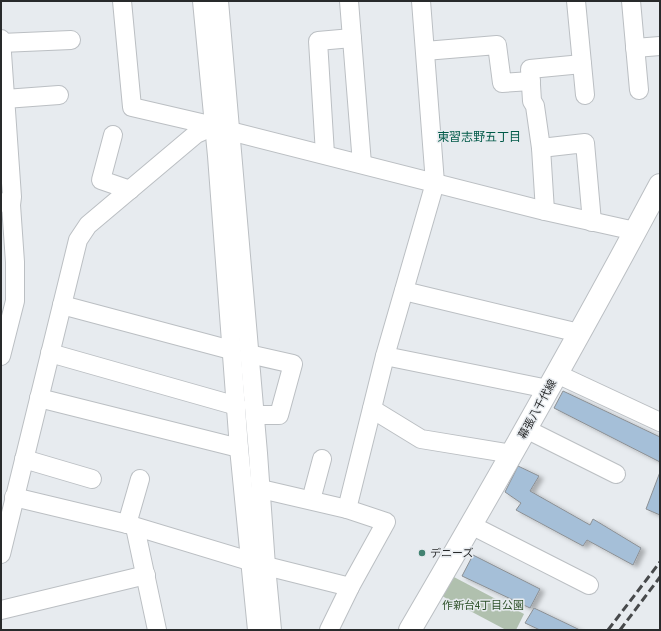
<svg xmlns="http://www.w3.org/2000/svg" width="661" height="631" font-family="'Asap Condensed','Noto Sans JP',sans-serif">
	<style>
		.green { fill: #b0c0ae }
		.building { fill: #a5bfd8; stroke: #8c9094; filter: url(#shadow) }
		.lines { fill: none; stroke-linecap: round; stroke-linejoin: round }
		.minor-casing { stroke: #bbbfc3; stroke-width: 20 }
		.major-casing { stroke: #bbbfc3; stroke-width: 24 }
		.minor { stroke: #fff; stroke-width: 18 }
		.major { stroke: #fff; stroke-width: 22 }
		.rail { stroke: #47494b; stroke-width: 3; stroke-dasharray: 8 4; stroke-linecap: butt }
		.poi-dot { fill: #428271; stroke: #e7ebef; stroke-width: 1.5 }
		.labels { text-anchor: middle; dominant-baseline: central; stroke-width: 3; stroke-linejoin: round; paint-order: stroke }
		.street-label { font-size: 11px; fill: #282a2b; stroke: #e7ebef }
		.poi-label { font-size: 11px; fill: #282a2b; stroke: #e7ebef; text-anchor: start }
		.park-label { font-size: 11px; fill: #2e512a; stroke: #e7ebef }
		.neighbourhood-label { font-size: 12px; fill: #005948; stroke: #e7ebef }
	</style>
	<defs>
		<filter id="shadow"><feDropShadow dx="4.5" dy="2.5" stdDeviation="2" flood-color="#0004"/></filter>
	</defs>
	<rect width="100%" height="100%" fill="#e7ebef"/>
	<!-- green -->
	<path class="green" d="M452 576 524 614 516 630H506L442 596Z"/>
	<!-- building -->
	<g class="building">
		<path d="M563 391 660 437V462L554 408Z"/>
		<path d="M518 466 539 476 530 491 590 525 593 519 641 548 633 565 587 540 583 546 516 510 521 503 505 492Z"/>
		<path d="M660 472V515L646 509Z"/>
		<path d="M473 555 540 589 530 608 462 576Z"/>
		<path d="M534 608 580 630H540L525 623Z"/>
	</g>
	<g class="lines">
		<!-- minor casing -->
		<g class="minor-casing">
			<g id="minor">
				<path d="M122 1 132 107 214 126 230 131 545 211 635 231"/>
				<path d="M202 1 217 156 239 448 257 630"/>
				<path d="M219 1 258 453 266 566 272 630"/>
				<path d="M349 1 362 164"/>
				<path d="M576 1 585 95"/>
				<path d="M631 1 639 90"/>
				<path d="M1 39 12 197 11 205"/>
				<path d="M1 43 71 40"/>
				<path d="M635 48 660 46"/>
				<path d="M425 51 497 45 502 83 531 81"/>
				<path d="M5 99 59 95"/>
				<path d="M113 135 101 180 130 190"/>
				<path d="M541 148 585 143 592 222"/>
				<path d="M325 154 318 41 352 38"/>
				<path d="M1 202 11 205 15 262V301L1 356"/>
				<path d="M545 211 541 148 535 106 532 101 530 69 582 64"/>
				<path d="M404 291 579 333"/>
				<path d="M62 305 231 350"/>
				<path d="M50 353 237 406"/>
				<path d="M249 354 293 364 279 415H255"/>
				<path d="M385 356 548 389"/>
				<path d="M557 374 660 422"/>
				<path d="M39 398 239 448"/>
				<path d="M372 409 421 439 512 454"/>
				<path d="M526 429 616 474"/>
				<path d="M24 459 92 479"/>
				<path d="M261 489 347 509"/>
				<path d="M14 497 127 524 266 566 350 587"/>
				<path d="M311 500 322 459"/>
				<path d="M127 524 140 479"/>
				<path d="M471 525 589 585"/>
				<path d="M135 527 157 630"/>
				<path d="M1 554 78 240 88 225 196 134 214 126"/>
				<path d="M1 610 146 575"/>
				<path d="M329 630 350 587 386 522 347 509 385 356 435 183 421 1"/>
			</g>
		</g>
		<!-- major casing -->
		<g class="major-casing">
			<path id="major" d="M410 630C496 483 580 335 660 185"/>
		</g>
		<!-- minor -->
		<use href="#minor" class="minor"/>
		<!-- major -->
		<use href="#major" class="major"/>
		<!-- rail -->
		<g class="rail">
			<path d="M608 630 660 562"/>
			<path d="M620 630 660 577"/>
		</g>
	</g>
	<!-- markers -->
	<circle class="poi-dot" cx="422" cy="553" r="4"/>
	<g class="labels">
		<!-- street labels -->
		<g class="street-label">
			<text transform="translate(537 409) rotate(-61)">幕張八千代線</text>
		</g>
		<!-- poi labels -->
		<g class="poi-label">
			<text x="430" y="553">デニーズ</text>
		</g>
		<!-- park labels -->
		<g class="park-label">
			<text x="483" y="605">作新台4丁目公園</text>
		</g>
		<!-- neighbourhood labels -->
		<g class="neighbourhood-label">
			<text x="479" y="137">東習志野五丁目</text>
		</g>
	</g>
	<!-- border -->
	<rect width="661" height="631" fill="none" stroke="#282a2b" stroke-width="4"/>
</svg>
